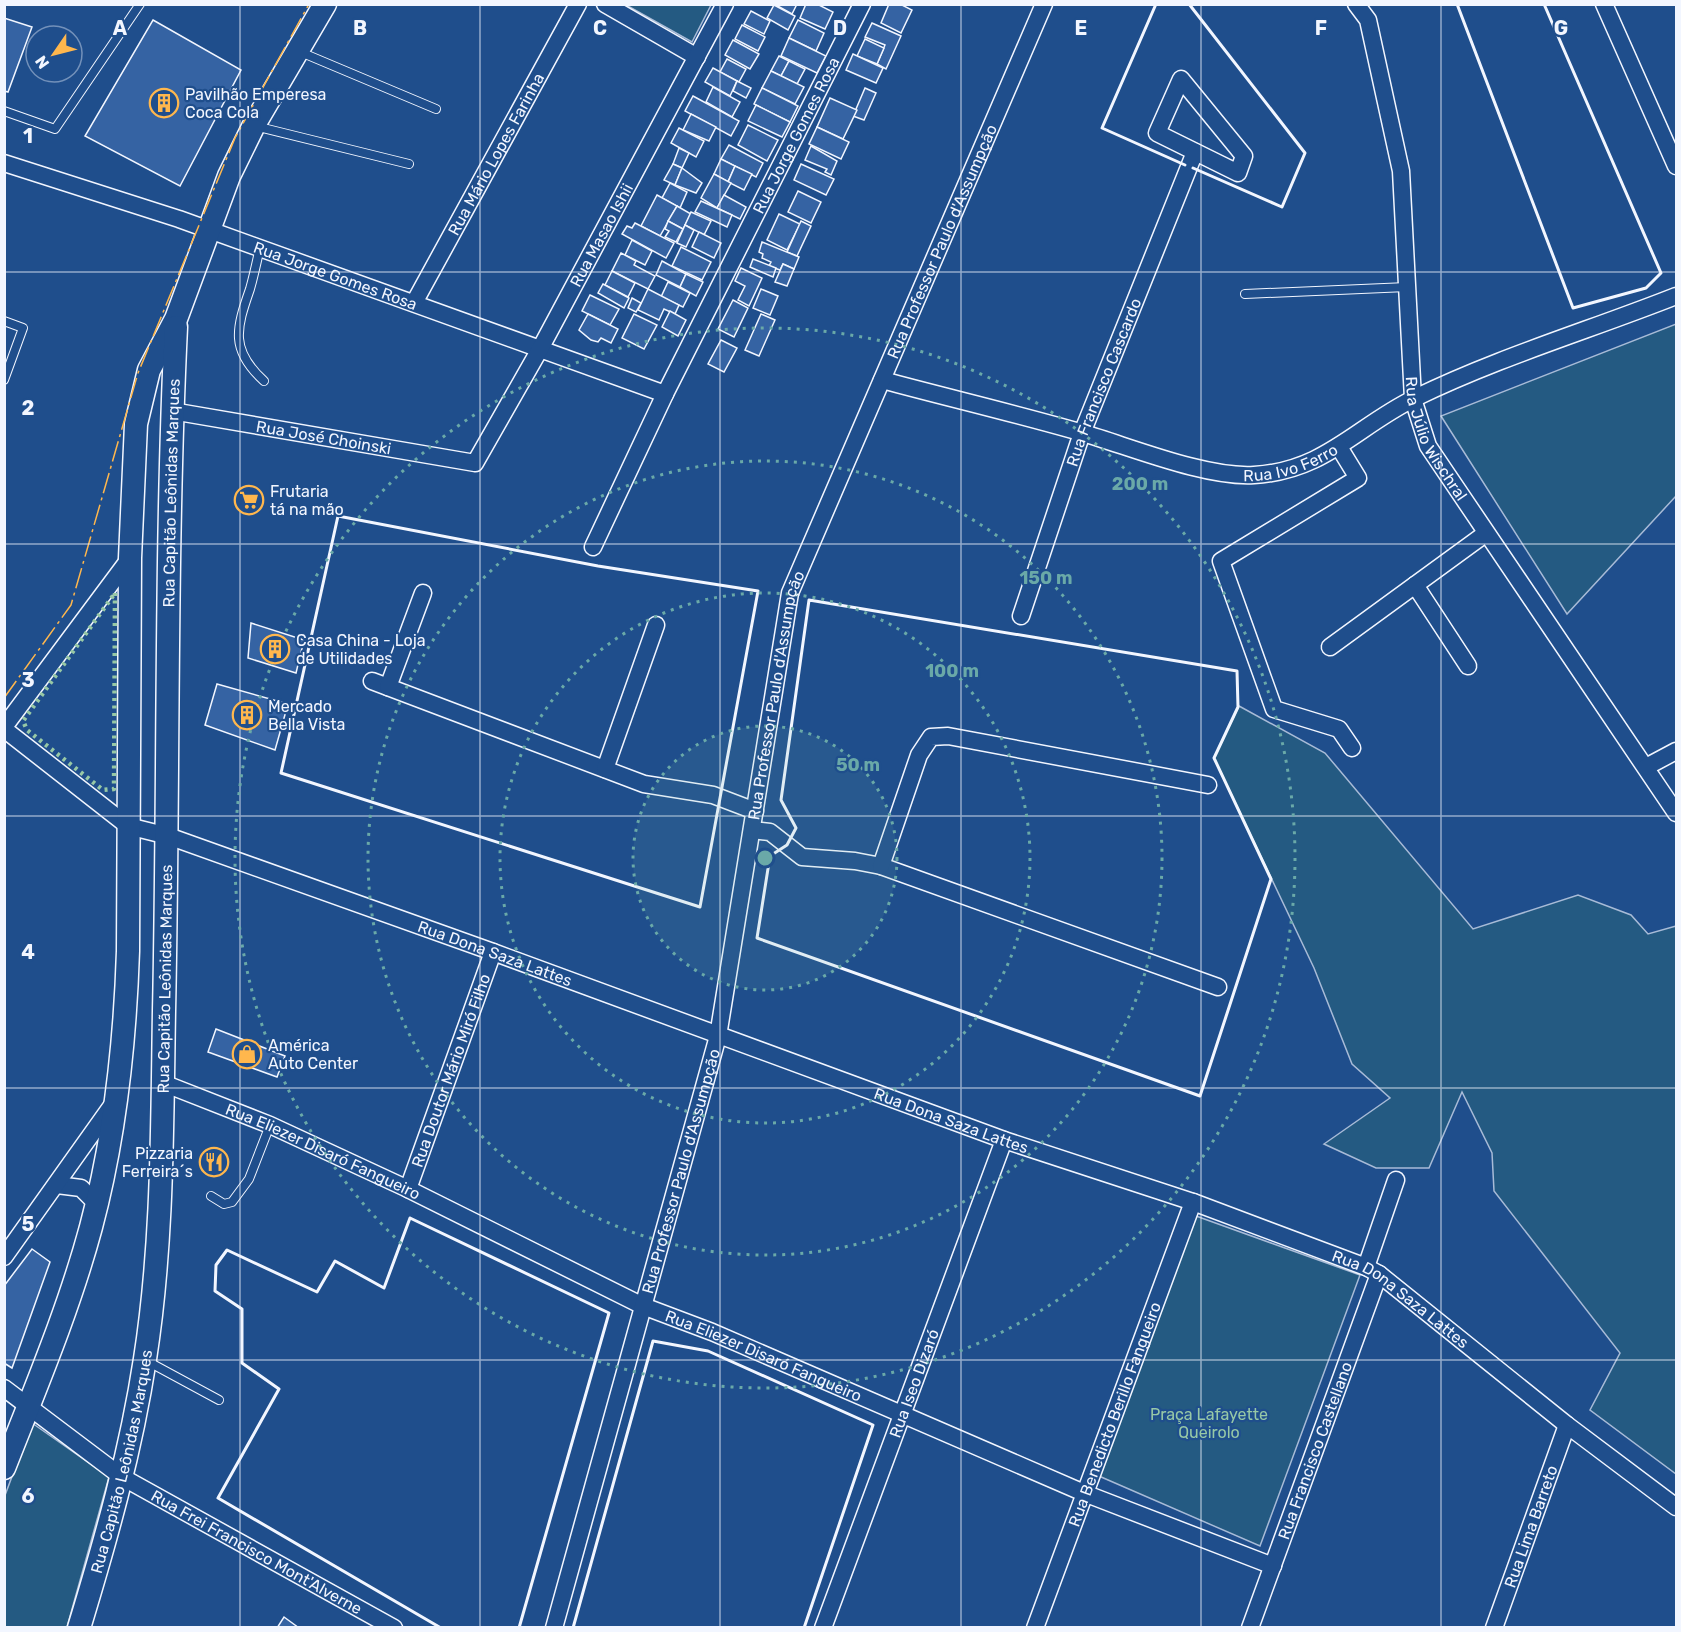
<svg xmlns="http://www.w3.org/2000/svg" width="1681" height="1632" font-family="Rubik,sans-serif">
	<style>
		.green { fill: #245a82; stroke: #a8bbd7; stroke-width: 1.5 }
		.building { fill: #3563a3; stroke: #f2f6ff; stroke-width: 1.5 }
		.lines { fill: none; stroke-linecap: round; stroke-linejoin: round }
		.lane-casing { stroke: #f2f6ff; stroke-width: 10 }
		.street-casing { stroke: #f2f6ff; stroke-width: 19 }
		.secondary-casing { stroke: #f2f6ff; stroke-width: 25 }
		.lane { stroke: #1f4e8c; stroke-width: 8 }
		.street { stroke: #1f4e8c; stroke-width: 16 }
		.secondary { stroke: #1f4e8c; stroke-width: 22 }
		.hedge { stroke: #97c8a6; stroke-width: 4.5; stroke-dasharray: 3 4.5; stroke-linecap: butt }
		.wall { stroke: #f2f6ff; stroke-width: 3 }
		.power { stroke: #ffb74d; stroke-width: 1.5; stroke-dasharray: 21 4.5 3 4.5; stroke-linecap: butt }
		.grid { fill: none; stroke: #f2f6ff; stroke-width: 1.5; stroke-opacity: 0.55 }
		.ring { fill: none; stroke: #6aa9a8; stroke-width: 3; stroke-dasharray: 3 6 }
		.labels { text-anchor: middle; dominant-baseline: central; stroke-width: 4.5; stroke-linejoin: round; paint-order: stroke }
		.poi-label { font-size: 16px; fill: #f2f6ff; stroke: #1f4e8c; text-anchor: start }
		.street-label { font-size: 16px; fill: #f2f6ff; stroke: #1f4e8c }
		.park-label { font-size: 16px; fill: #97c8a6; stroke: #1f4e8c }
		.grid-label { font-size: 20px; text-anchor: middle; font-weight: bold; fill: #f2f6ff; stroke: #1f4e8c; stroke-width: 4.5; stroke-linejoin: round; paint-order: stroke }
		.centre { fill: #6aa9a8; stroke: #1f4e8c; stroke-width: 3 }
		.ring-label { font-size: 18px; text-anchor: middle; font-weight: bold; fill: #6aa9a8; stroke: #1f4e8c; stroke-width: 4.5; stroke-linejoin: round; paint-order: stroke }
	</style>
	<rect width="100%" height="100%" fill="#1f4e8c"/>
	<!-- green -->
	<g class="green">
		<path d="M626 5H711L692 42Z"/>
		<path d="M1676 324V496L1567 614 1441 416Z"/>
		<path d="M1239 706 1325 753 1473 929 1578 895 1631 915 1648 934 1676 926V1474L1590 1410 1620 1353 1494 1191 1492 1153 1462 1092 1429 1168H1376L1324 1144 1390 1098 1352 1064 1314 968 1214 758Z"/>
		<path d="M1196 1216 1360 1275 1260 1546 1092 1473Z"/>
		<path d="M32 1423 109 1477 67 1627H5L4 1498Z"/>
	</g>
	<!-- building -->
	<g class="building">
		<path d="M774 4H797L792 14Z"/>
		<path d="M806 4H817L833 12 825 29 800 18Z"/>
		<path d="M889 4H900L912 10 901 33 881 23Z"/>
		<path d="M774 5 795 16 788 30 767 18Z"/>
		<path d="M751 11 770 21 764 34 744 24Z"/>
		<path d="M4 18 32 27 8 92 4 91Z"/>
		<path d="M153 20 241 70 180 186 85 136Z"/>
		<path d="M798 20 824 33 816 51 789 38Z"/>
		<path d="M872 23 901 36 886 69 877 64 885 45 865 37Z"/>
		<path d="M742 25 765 37 758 51 735 39Z"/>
		<path d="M789 38 826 56 817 73 781 56Z"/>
		<path d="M865 39 884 48 877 64 857 56Z"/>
		<path d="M733 40 759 54 750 69 725 55Z"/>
		<path d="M853 54 883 68 876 83 846 70Z"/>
		<path d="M779 56 789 61 781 76 771 71Z"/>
		<path d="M727 59 746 69 739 82 720 72Z"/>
		<path d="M789 61 805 69 797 84 781 76Z"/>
		<path d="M713 68 737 81 730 96 705 82Z"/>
		<path d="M771 71 804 87 795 104 762 88Z"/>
		<path d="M737 81 751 88 746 98 733 91Z"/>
		<path d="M713 87 740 102 732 117 706 102Z"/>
		<path d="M762 88 798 106 790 122 754 104Z"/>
		<path d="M865 88 876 93 864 120 853 116Z"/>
		<path d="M693 96 739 121 731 136 685 111Z"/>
		<path d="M830 98 857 110 843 139 817 127Z"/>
		<path d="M756 105 790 122 782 137 748 121Z"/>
		<path d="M691 114 716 127 709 141 683 130Z"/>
		<path d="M748 125 778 140 767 161 738 145Z"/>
		<path d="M817 127 849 142 841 159 809 144Z"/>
		<path d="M679 128 704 141 696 157 671 143Z"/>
		<path d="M729 145 763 163 756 177 721 159Z"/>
		<path d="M811 146 837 161 831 175 825 172 827 169 805 160Z"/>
		<path d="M679 148 689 153 682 168 673 164Z"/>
		<path d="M721 159 735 166 728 182 714 174Z"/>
		<path d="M673 164 682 168 675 185 664 180Z"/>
		<path d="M801 164 834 179 826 195 794 180Z"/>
		<path d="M735 166 752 174 744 190 728 182Z"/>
		<path d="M682 168 702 183 696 193 675 185Z"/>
		<path d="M714 174 731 183 717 208 701 198Z"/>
		<path d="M670 183 687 192 680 208 662 198Z"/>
		<path d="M798 191 821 202 811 223 788 212Z"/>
		<path d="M657 195 677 206 660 236 641 226Z"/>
		<path d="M724 195 746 207 740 219 717 208Z"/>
		<path d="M701 201 732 215 727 227 695 212Z"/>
		<path d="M677 206 691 214 683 229 668 221Z"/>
		<path d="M691 212 711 221 704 235 685 225Z"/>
		<path d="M779 214 800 224 787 250 767 240Z"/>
		<path d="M668 221 683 229 676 242 665 237 669 231 665 229Z"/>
		<path d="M801 221 811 226 797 256 787 252Z"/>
		<path d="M635 223 674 243 666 258 622 234 627 226 632 228Z"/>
		<path d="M685 225 694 230 686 247 677 243Z"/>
		<path d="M699 232 721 243 714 258 692 247Z"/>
		<path d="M632 240 652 251 645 265 625 255Z"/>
		<path d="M762 242 799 257 794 269 783 264 780 270 769 266 771 262 762 258 763 254 759 252Z"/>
		<path d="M681 247 711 262 702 280 672 266Z"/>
		<path d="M621 253 636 261 634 265 655 276 648 289 612 271Z"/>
		<path d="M753 259 776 268 773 277 750 267Z"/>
		<path d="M662 261 686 274 680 287 656 275Z"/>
		<path d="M783 264 794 269 787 286 775 282Z"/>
		<path d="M741 268 762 278 749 306 738 300 745 286 735 281Z"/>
		<path d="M612 271 635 283 628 297 605 285Z"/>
		<path d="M686 274 703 282 696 296 680 287Z"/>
		<path d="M668 282 690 293 683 307 661 297Z"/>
		<path d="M603 284 629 298 624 308 598 293Z"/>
		<path d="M648 289 679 305 675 314 664 309 659 320 638 310Z"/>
		<path d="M761 289 778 296 770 315 753 308Z"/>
		<path d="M590 295 619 309 610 325 582 311Z"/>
		<path d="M632 298 641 303 636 312 628 308Z"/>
		<path d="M733 300 748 308 734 337 718 329Z"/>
		<path d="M670 311 686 320 678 336 662 327Z"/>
		<path d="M588 314 618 329 611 343 601 338 598 342 591 340 579 330Z"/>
		<path d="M634 314 657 325 644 349 622 338Z"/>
		<path d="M761 314 775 320 759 356 745 350Z"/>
		<path d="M721 340 737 348 724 372 708 364Z"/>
		<path d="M251 489 256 505 250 512 240 496Z"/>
		<path d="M251 623 304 640 296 673 248 658Z"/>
		<path d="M217 684 288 704 275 750 205 725Z"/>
		<path d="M216 1029 285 1056 277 1077 208 1052Z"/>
		<path d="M32 1249 50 1262 12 1368 4 1363V1286Z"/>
		<path d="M284 1617 299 1628H277Z"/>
	</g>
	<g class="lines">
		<!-- lane casing -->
		<g class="lane-casing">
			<g id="lane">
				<path d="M298 51 436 109"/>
				<path d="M4 111 55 129 140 4"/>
				<path d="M255 126 409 164"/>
				<path d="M260 247C257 261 254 275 250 289 236 329 230 350 264 381"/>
				<path d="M1245 294 1407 287"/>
				<path d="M4 321 23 328 4 380"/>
				<path d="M211 1196 224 1204 232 1202 249 1179 270 1125"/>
				<path d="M145 1360 219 1400"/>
			</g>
		</g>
		<!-- street casing -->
		<g class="street-casing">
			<g id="street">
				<path d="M605 4 697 57"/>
				<path id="s1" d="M1356 4 1368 20 1401 171 1413 399 1428 446 1676 813"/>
				<path d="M1604 4 1676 166"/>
				<path d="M1181 79 1244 156 1238 173 1157 133Z"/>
				<path id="s2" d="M4 163 179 219 665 394"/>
				<path id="s3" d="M414 303 578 4"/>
				<path id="s4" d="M882 380C949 398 1017 414 1083 433 1131 447 1206 478 1254 475 1325 471 1357 426 1415 398 1499 357 1590 330 1676 296"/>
				<path id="s5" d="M172 411 475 463 540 349 725 4"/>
				<path d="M1339 447 1358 478 1221 561 1274 709 1339 729 1352 748"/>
				<path id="s6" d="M593 547 665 394 862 4"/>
				<path d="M1415 585 1468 666"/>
				<path id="s7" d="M1021 616 1082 433 1195 152"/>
				<path d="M1330 647 1485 534"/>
				<path d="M372 681 644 784 713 795 755 811"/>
				<path d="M388 687 423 593"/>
				<path d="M4 727 130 558"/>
				<path id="s8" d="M4 729 128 826 168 836 493 952 1004 1140 1193 1202 1366 1267 1379 1274 1567 1425 1676 1507"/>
				<path d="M1646 767 1676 751"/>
				<path d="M605 769 656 625"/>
				<path d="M752 830 770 832 802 857 855 861 881 866 1218 987"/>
				<path d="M881 866 919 755 931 737 948 736 1208 785"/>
				<path id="s9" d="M163 1083 270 1125 408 1189 643 1306 712 1332 1084 1493 1273 1566"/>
				<path d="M57 1185 81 1188 97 1204"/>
				<path id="s10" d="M408 1189 493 952"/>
				<path d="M4 1257 113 1104"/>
				<path d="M1366 1267 1396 1180"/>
				<path id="s11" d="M4 1388 122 1477 394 1628"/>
				<path id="s12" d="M554 1628 718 1036 790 593 1044 4"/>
				<path id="s13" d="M823 1628 1004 1140"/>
				<path id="s14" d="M1035 1628 1193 1202"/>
				<path id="s15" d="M1250 1628 1379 1274"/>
				<path id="s16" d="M1494 1628 1567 1425"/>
			</g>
		</g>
		<!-- secondary casing -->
		<g class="secondary-casing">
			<g id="secondary">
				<path d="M4 1468C35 1389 69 1309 91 1227 115 1137 125 1044 128 951L130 558 136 424 149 370 176 319 229 176 254 125 325 4"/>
				<path id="s17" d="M79 1628C106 1539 131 1451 145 1359 163 1244 162 1127 164 1011 169 783 165 555 176 327"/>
			</g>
		</g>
		<!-- lane -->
		<use href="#lane" class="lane"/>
		<!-- street -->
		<use href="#street" class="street"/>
		<!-- secondary -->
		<use href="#secondary" class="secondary"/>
		<!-- hedge -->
		<path class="hedge" d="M115 593 114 789 103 790 27 730 23 721Z"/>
		<!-- wall -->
		<g class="wall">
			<path d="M1156 4 1102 128 1185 165"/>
			<path d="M1189 4 1305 153 1282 207 1193 168"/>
			<path d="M1457 4 1573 308 1646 288 1661 273 1544 4"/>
			<path d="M338 516 598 566 758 591 700 907 281 773Z"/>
			<path d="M809 600 1237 671 1238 707 1214 758 1271 879 1200 1096 757 938 770 856 787 845 796 828 781 800Z"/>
			<path d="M441 1628 218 1498 279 1389 242 1363V1309L215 1291 216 1265 227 1250 317 1292 335 1261 384 1288 410 1218 609 1313 519 1628"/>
			<path d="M573 1628 653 1341 708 1351 873 1425 804 1628"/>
		</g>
		<!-- power -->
		<path class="power" d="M4 698 71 605 138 373 235 138 309 4"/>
	</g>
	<!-- grid -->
	<path class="grid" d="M240 4V1628M480 4V1628M720 4V1628M961 4V1628M1201 4V1628M1441 4V1628M4 272H1676M4 544H1676M4 816H1676M4 1088H1676M4 1360H1676"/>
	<!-- distance rings -->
	<circle cx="765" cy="858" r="132" fill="#6aa9a8" fill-opacity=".12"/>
	<g class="ring">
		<circle cx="765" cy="858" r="132"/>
		<circle cx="765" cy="858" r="265"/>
		<circle cx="765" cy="858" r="397"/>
		<circle cx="765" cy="858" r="530"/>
	</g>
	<!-- icons -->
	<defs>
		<g id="building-ring" transform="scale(1.5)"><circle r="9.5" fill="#1f4e8c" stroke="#ffb74d" stroke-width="1.5"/><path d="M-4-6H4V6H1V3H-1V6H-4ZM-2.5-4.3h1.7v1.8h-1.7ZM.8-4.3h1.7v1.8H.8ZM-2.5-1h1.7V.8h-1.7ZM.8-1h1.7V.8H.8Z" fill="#ffb74d"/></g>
		<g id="supermarket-ring" transform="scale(1.5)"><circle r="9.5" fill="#1f4e8c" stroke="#ffb74d" stroke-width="1.5"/><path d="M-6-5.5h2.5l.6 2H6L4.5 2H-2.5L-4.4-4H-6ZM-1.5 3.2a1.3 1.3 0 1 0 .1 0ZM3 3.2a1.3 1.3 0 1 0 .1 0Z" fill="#ffb74d"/></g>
		<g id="shop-ring" transform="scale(1.5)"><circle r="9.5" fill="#1f4e8c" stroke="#ffb74d" stroke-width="1.5"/><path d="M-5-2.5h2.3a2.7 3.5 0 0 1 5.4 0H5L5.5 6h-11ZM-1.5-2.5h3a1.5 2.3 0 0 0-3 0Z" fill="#ffb74d"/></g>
		<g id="restaurant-ring" transform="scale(1.5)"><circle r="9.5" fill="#1f4e8c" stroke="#ffb74d" stroke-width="1.5"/><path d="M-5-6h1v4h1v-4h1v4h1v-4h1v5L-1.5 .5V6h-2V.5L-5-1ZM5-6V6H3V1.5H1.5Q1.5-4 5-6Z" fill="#ffb74d"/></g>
	</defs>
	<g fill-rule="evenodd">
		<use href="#building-ring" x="164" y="103"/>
		<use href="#supermarket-ring" x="249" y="500"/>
		<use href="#building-ring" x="275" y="649"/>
		<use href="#building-ring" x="247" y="715"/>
		<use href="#shop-ring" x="247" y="1054"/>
		<use href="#restaurant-ring" x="214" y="1162"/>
	</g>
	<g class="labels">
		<!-- poi labels -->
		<g class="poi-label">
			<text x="185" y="94">Pavilhão Emperesa<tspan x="185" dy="18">Coca Cola</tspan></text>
			<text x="270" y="491">Frutaria<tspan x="270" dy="18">tá na mão</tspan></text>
			<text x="296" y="640">Casa China - Loja<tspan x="296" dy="18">de Utilidades</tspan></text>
			<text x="268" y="706">Mercado<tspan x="268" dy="18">Bella Vista</tspan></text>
			<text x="268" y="1045">América<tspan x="268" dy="18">Auto Center</tspan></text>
			<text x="193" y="1153" text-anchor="end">Pizzaria<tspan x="193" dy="18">Ferreira´s</tspan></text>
		</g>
		<!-- street labels -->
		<g class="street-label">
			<text stroke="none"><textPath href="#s6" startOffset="459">Rua Jorge Gomes Rosa</textPath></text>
			<text stroke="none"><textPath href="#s3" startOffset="170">Rua Mário Lopes Farinha</textPath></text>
			<text stroke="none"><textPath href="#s5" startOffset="568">Rua Masao Ishii</textPath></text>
			<text stroke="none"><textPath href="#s12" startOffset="1446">Rua Professor Paulo d'Assumpção</textPath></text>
			<text stroke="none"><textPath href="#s2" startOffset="350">Rua Jorge Gomes Rosa</textPath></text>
			<text stroke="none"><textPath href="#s7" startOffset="248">Rua Francisco Cascardo</textPath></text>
			<text stroke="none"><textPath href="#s5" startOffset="154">Rua José Choinski</textPath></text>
			<text stroke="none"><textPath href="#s1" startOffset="448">Rua Júlio Wischral</textPath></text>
			<text stroke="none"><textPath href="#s4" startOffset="423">Rua Ivo Ferro</textPath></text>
			<text stroke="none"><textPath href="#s17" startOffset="1144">Rua Capitão Leônidas Marques</textPath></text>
			<text stroke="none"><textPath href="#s12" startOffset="960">Rua Professor Paulo d'Assumpção</textPath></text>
			<text stroke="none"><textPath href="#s8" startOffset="546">Rua Dona Saza Lattes</textPath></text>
			<text stroke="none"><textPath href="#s17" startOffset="658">Rua Capitão Leônidas Marques</textPath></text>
			<text stroke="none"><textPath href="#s10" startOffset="126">Rua Doutor Mário Miró Filho</textPath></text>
			<text stroke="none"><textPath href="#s8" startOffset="1032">Rua Dona Saza Lattes</textPath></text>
			<text stroke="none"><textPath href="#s9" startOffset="174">Rua Eliezer Disaró Fangueiro</textPath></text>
			<text stroke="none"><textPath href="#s12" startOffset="474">Rua Professor Paulo d'Assumpção</textPath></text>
			<text stroke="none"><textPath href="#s8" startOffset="1518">Rua Dona Saza Lattes</textPath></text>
			<text stroke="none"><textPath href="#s9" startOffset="660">Rua Eliezer Disaró Fangueiro</textPath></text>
			<text stroke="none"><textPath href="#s13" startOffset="261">Rua Iseo Dizaró</textPath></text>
			<text stroke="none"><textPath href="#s14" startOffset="228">Rua Benedicto Berillo Fangueiro</textPath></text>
			<text stroke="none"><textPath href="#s15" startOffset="189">Rua Francisco Castellano</textPath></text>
			<text stroke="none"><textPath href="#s17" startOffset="172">Rua Capitão Leônidas Marques</textPath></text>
			<text stroke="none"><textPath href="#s16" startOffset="108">Rua Lima Barreto</textPath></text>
			<text stroke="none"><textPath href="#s11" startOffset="302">Rua Frei Francisco Mont'Alverne</textPath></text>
		</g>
		<!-- park labels -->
		<g class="park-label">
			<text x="1209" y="1414">Praça Lafayette<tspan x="1209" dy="18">Queirolo</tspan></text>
		</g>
	</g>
	<g class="grid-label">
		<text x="120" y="35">A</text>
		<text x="360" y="35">B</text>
		<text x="600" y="35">C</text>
		<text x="840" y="35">D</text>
		<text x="1081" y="35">E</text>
		<text x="1321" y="35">F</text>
		<text x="1561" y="35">G</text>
		<text x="28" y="143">1</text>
		<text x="28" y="415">2</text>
		<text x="28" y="687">3</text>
		<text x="28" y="959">4</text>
		<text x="28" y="1231">5</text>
		<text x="28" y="1503">6</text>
	</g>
	<circle cx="765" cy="858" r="9" class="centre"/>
	<g class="ring-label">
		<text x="1140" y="490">200 m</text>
		<text x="1046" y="584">150 m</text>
		<text x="952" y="677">100 m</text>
		<text x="858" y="771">50 m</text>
	</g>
	<!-- border -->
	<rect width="1681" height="1632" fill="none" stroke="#f2f6ff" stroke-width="12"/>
	<!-- north arrow -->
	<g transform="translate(54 54) rotate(235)"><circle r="28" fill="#1f4e8c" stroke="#7391ba" stroke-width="1.5"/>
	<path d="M0-4.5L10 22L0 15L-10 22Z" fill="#ffb74d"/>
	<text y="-9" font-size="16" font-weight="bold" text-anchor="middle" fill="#f2f6ff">N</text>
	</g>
</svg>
